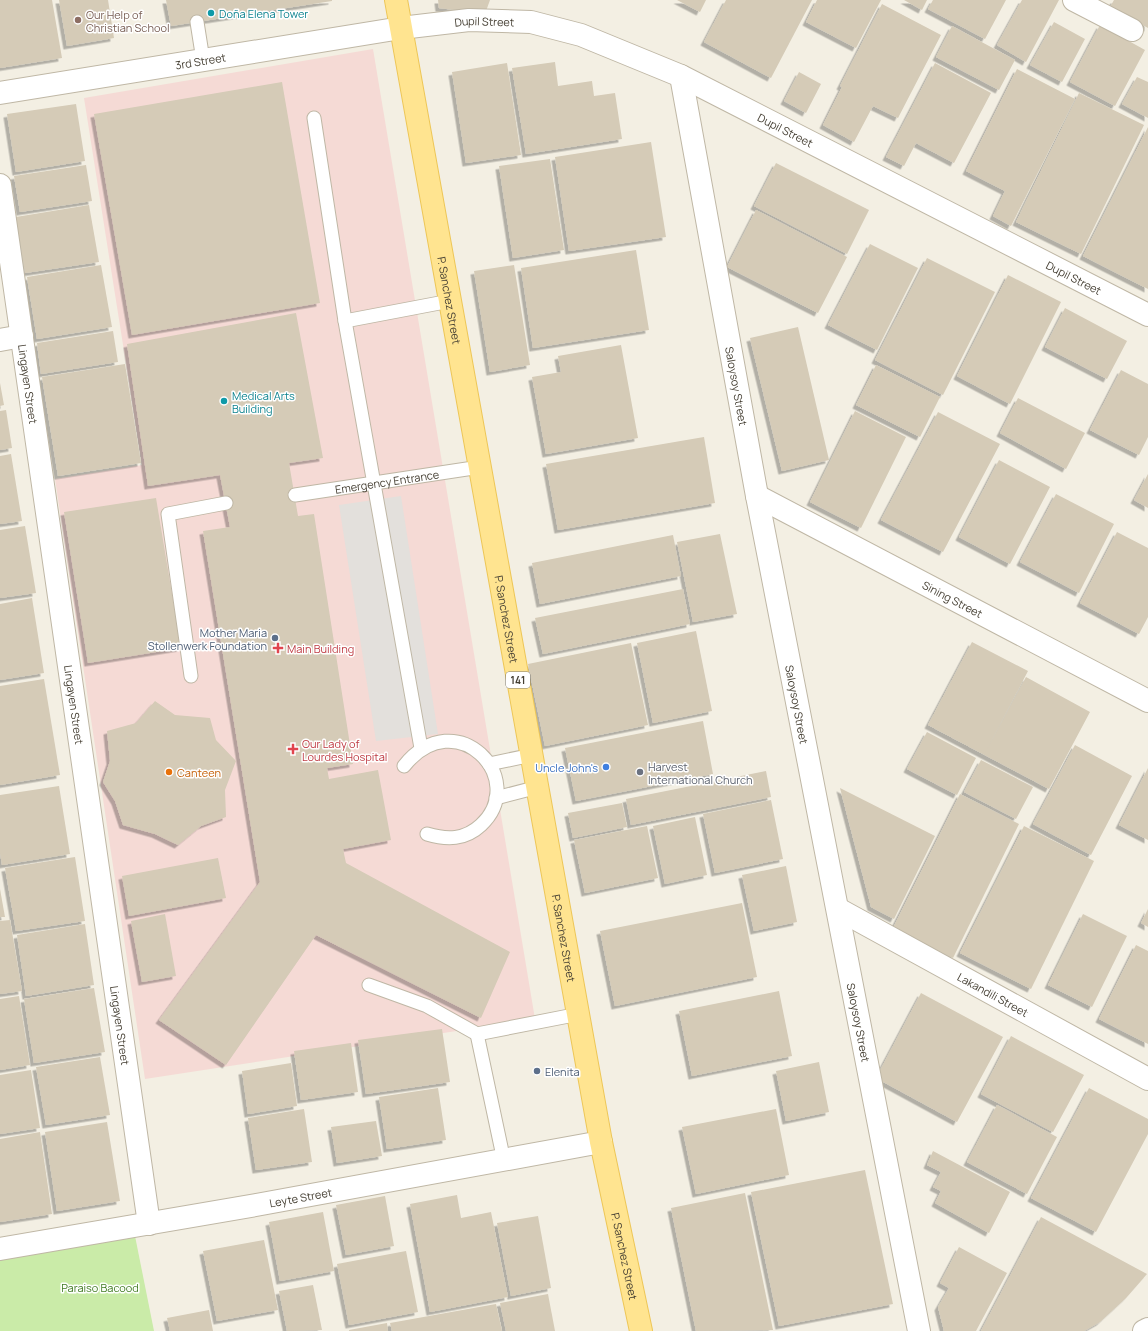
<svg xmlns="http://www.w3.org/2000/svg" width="1148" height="1331" font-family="Manrope,sans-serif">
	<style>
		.medical { fill: #f5dad5 }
		.green { fill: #caeba8 }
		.parking { fill: #e3e0dc }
		.building { fill: #d5cbb7; filter: url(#shadow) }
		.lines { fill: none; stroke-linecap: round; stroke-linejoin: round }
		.service-casing { stroke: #bfb7a5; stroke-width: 15 }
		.minor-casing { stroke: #bfb7a5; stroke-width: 24 }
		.primary-casing { stroke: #edc657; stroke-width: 24 }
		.service { stroke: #fff; stroke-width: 13 }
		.minor { stroke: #fff; stroke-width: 22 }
		.primary { stroke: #ffe490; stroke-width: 22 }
		.culture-dot { fill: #0f9aa8; stroke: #fff; stroke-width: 1.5 }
		.education-dot { fill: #8d6e63; stroke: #fff; stroke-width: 1.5 }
		.service-dot { fill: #5c6f8a; stroke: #fff; stroke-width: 1.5 }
		.health-dot { fill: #e0444e; stroke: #fff; stroke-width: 1.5 }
		.shop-dot { fill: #3f7fe0; stroke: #fff; stroke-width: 1.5 }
		.food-dot { fill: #e8710a; stroke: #fff; stroke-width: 1.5 }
		.worship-dot { fill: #6b7280; stroke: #fff; stroke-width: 1.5 }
		.labels { text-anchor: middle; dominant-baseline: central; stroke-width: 3; stroke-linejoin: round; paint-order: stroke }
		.shield { fill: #fff; stroke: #7d7970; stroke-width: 1 }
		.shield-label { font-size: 10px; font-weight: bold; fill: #453f33 }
		.culture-label { font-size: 11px; fill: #0d838f; stroke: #fff; text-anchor: start }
		.education-label { font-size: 11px; fill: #785e54; stroke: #fff; text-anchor: start }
		.street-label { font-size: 11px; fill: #453f33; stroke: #fff }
		.service-label { font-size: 11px; fill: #4e5e75; stroke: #fff; text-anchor: end }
		.health-label { font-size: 11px; fill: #be3a42; stroke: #fff; text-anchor: start }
		.worship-label { font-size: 11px; fill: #5b616d; stroke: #fff; text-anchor: start }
		.shop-label { font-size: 11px; fill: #366cbe; stroke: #fff; text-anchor: end }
		.food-label { font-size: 11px; fill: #c56008; stroke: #fff; text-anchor: start }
		.park-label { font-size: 11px; fill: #407b22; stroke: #fff }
	</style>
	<defs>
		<filter id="shadow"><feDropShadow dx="-3.5" dy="3.5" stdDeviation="0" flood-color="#0004"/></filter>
	</defs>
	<rect width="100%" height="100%" fill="#f3efe3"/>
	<!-- medical -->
	<path class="medical" d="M373 49 535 1019 145 1079 55 479 142 465 84 98Z"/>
	<!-- green -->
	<path class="green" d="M135 1236 154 1331H0V1260Z"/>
	<!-- parking -->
	<path class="parking" d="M401 496 438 734 376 741 339 505Z"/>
	<!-- building -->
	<g class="building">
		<path d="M0 0H52L62 58 0 68Z"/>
		<path d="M59 0H108L114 38 67 46Z"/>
		<path d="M166 0H332V1L171 26Z"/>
		<path d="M438 0H490L485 14 439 8Z"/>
		<path d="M677 0H706L700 12Z"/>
		<path d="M726 0H812L771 78 704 42Z"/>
		<path d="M817 0H881L856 48 806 22Z"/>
		<path d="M904 0H927L922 10Z"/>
		<path d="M933 0H1006L985 39 928 9Z"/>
		<path d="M1022 0H1059L1026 62 997 45Z"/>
		<path d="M1114 0H1148V28L1110 7Z"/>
		<path d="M882 4 941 35 898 118 873 106 854 142 823 125 842 87 840 86Z"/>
		<path d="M1054 22 1085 39 1062 82 1030 65Z"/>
		<path d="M1100 25 1145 50 1115 106 1070 82Z"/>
		<path d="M952 26 1015 60 999 90 936 57Z"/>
		<path d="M555 62 558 86 592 81 594 96 615 93 622 139 526 154 512 68Z"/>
		<path d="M507 63 521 155 466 163 452 72Z"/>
		<path d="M935 63 991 93 954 163 916 143 904 166 886 157Z"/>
		<path d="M1017 69 1075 99 1011 226 993 216 1005 191 966 171Z"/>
		<path d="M799 72 821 84 806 113 784 101Z"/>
		<path d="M1137 77 1148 82V118L1122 104Z"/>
		<path d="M282 82 320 303 132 335 94 114Z"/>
		<path d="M1079 93 1144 125 1081 254 1016 222Z"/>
		<path d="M76 104 85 161 16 172 7 114Z"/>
		<path d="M1148 127V289L1083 256Z"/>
		<path d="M651 142 666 237 569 251 555 157Z"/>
		<path d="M550 159 564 250 513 258 499 166Z"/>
		<path d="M776 163 869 210 847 254 754 206Z"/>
		<path d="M86 165 92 201 20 212 14 176Z"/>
		<path d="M89 205 99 262 25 273 16 217Z"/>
		<path d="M756 210 847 257 818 313 727 267Z"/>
		<path d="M870 244 918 268 877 350 828 325Z"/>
		<path d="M636 250 649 330 533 348 521 268Z"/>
		<path d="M927 258 995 292 943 395 875 360Z"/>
		<path d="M101 265 112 327 37 339 27 277Z"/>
		<path d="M514 265 530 365 490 372 474 271Z"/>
		<path d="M1008 275 1061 302 1010 404 957 376Z"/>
		<path d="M1065 308 1127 341 1107 379 1045 347Z"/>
		<path d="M296 313 323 458 289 463 298 516 314 514 353 764 327 768 329 779 378 770 391 840 343 849 346 863 510 952 481 1018 316 935 226 1065 159 1020 260 882 203 531 230 527 220 475 148 486 127 344Z"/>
		<path d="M798 327 829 460 782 471 750 338Z"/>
		<path d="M113 331 118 362 41 374 37 343Z"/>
		<path d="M621 345 638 438 546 454 532 377 561 372 558 356Z"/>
		<path d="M125 364 141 463 58 476 42 377Z"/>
		<path d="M876 365 940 397 920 437 856 405Z"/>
		<path d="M1121 370 1148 384V437L1139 455 1090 430Z"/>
		<path d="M0 383 4 405 0 406Z"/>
		<path d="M1018 398 1085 433 1066 469 1000 433Z"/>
		<path d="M6 410 12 448 0 450V411Z"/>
		<path d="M855 411 906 437 861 528 810 502Z"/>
		<path d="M938 412 1000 444 943 552 881 520Z"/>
		<path d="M704 437 715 503 558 530 546 464Z"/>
		<path d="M11 454 22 521 0 524V456Z"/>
		<path d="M999 460 1050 487 1010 564 959 537Z"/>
		<path d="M1148 474V508L1134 500Z"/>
		<path d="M1056 494 1114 524 1079 593 1020 562Z"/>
		<path d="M156 498 181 648 88 663 64 512Z"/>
		<path d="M25 526 36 593 0 598V530Z"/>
		<path d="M1117 532 1148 548V617L1139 634 1080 603Z"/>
		<path d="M720 534 737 614 693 622 677 542Z"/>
		<path d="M673 535 681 576 540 604 532 563Z"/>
		<path d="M683 589 690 624 543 654 535 618Z"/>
		<path d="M32 598 44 673 0 680V604Z"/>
		<path d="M696 631 712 711 653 723 637 643Z"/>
		<path d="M972 642 1028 671 985 753 1026 677 1090 712 1049 789 928 725Z"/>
		<path d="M631 643 648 725 545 746 528 664Z"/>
		<path d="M44 679 60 775 0 785V686Z"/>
		<path d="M155 701 175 715 210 718 216 740 236 761 225 790 226 817 201 826 178 845 155 834 123 825 115 801 103 782 110 761 107 731 136 723Z"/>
		<path d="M703 721 713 774 576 801 565 748Z"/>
		<path d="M927 732 976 758 957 795 907 769Z"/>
		<path d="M1075 745 1132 776 1091 855 1033 824Z"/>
		<path d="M981 760 1033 787 1016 819 964 792Z"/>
		<path d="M1148 768V840L1119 825Z"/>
		<path d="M766 771 771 797 631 825 626 799Z"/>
		<path d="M59 786 70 854 2 865 0 853V795Z"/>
		<path d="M840 788 935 836 894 919 871 907Z"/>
		<path d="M960 794 1019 824 953 958 893 928Z"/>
		<path d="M771 800 783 859 715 873 703 814Z"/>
		<path d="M622 803 627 827 573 838 568 813Z"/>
		<path d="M695 817 707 875 665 884 653 826Z"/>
		<path d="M647 826 658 878 585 893 574 840Z"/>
		<path d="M1024 826 1094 861 1031 989 960 953Z"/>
		<path d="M75 857 85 921 16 931 5 868Z"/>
		<path d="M218 858 226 898 129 916 122 876Z"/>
		<path d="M786 866 797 922 754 931 742 875Z"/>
		<path d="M0 889 5 917H0Z"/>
		<path d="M742 903 757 977 615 1006 600 931Z"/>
		<path d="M1148 909V927L1141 923Z"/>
		<path d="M165 914 176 976 142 982 131 921Z"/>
		<path d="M1083 914 1127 936 1092 1007 1048 985Z"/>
		<path d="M10 920 22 991 0 994V921Z"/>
		<path d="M85 924 94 985 26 996 17 935Z"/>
		<path d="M1136 945 1148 951V1044L1099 1019Z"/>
		<path d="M94 988 105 1052 34 1063 24 999Z"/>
		<path d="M779 991 792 1056 692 1076 679 1011Z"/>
		<path d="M921 993 1003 1037 957 1122 876 1078Z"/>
		<path d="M19 996 30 1065 0 1070V999Z"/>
		<path d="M442 1029 450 1082 366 1094 358 1040Z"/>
		<path d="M1011 1036 1084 1075 1053 1132 981 1094Z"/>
		<path d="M351 1043 358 1092 301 1100 294 1051Z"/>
		<path d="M100 1057 110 1115 46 1125 36 1067Z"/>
		<path d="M819 1062 829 1112 786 1121 776 1071Z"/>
		<path d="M291 1063 297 1106 248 1114 242 1071Z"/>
		<path d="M31 1070 40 1128 0 1134V1075Z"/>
		<path d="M438 1088 446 1140 387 1149 379 1097Z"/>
		<path d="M1089 1088 1148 1119V1134L1096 1232 1031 1198Z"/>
		<path d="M997 1105 1057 1137 1027 1194 967 1162Z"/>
		<path d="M304 1109 312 1162 256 1170 248 1118Z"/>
		<path d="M776 1109 789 1175 696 1194 682 1127Z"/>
		<path d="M376 1121 382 1156 337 1163 331 1127Z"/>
		<path d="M107 1122 120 1201 57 1211 45 1132Z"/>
		<path d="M40 1132 52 1214 0 1222V1139Z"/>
		<path d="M933 1151 1010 1192 989 1233 935 1203 941 1191 933 1187 941 1172 927 1165Z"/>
		<path d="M865 1170 893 1304 779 1326 751 1192Z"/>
		<path d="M745 1193 773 1330 696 1331 671 1208Z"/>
		<path d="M457 1195 461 1218 491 1212 508 1297 430 1312 410 1204Z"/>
		<path d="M385 1196 394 1246 346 1255 336 1205Z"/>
		<path d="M323 1212 334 1271 280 1281 269 1222Z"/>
		<path d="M538 1216 551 1288 511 1296 497 1223Z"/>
		<path d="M1041 1217 1147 1274 1126 1298 1100 1322 1084 1331H981Z"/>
		<path d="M264 1240 278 1310 217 1321 203 1251Z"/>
		<path d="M959 1247 1007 1273 976 1331H944L938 1307 949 1288 940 1283Z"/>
		<path d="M406 1251 418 1312 349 1325 337 1264Z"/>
		<path d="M313 1285 322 1330 287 1331 279 1291Z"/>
		<path d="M548 1294 555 1331H506L500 1303Z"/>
		<path d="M496 1304 502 1331H392L390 1323Z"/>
		<path d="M209 1310 213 1331H170L167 1318Z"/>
		<path d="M387 1323 388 1331H349V1330Z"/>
	</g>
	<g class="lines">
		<!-- service casing -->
		<g class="service-casing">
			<g id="service">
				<path d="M197 22 203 60"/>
				<path d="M314 118 345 321 421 748"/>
				<path d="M345 321 450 301"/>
				<path id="s1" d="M295 495 480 467"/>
				<path d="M191 676 168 514 226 503"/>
				<path d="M489 764 532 755"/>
				<path d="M404 766C456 701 530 779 481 825 465 840 447 840 427 834"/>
				<path d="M496 798 538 787"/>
				<path d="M369 985 427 1006 477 1034 579 1014"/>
				<path d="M477 1034 504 1161"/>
			</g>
		</g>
		<!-- minor casing -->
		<g class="minor-casing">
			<g id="minor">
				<path d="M1074 0 1132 30"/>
				<path id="s2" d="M681 76 757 496 919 1331"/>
				<path id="s3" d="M0 93 401 28 469 20 531 22 581 35 681 76 1148 315"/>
				<path id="s4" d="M0 185 149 1224"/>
				<path d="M0 340 22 336"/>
				<path id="s5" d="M757 496 1148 701"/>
				<path id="s6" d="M838 909 1148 1079"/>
				<path id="s7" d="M0 1249 256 1205 601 1142"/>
				<path d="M1144 1331 1148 1329"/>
			</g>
		</g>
		<!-- primary casing -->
		<g class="primary-casing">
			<g id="primary">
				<path id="s8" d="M396 0 601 1142 641 1331"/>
			</g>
		</g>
		<!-- service -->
		<use href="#service" class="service"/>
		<!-- minor -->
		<use href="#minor" class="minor"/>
		<!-- primary -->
		<use href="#primary" class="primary"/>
	</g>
	<!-- markers -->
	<g class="culture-dot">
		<circle cx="211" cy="13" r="4"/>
		<circle cx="224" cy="401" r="4"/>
	</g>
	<circle class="education-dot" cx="78" cy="20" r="4"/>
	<g class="service-dot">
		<circle cx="275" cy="638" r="4"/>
		<circle cx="537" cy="1071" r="4"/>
	</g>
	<g class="health-dot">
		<path d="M276 642h4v4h4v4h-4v4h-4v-4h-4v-4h4z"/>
		<path d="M291 743h4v4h4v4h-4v4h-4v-4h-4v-4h4z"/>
	</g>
	<circle class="shop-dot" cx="606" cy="767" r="4"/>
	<circle class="food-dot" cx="169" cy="772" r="4"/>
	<circle class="worship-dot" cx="640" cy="772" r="4"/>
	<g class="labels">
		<!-- shield labels -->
		<rect class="shield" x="506" y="672" width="24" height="16" rx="3"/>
		<g class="shield-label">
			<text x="518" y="680">141</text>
		</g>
		<!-- culture labels -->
		<g class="culture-label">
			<text x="219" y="13">Doña Elena Tower</text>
			<text x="232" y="395">Medical Arts<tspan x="232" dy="13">Building</tspan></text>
		</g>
		<!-- education labels -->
		<g class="education-label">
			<text x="86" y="14">Our Help of<tspan x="86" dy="13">Christian School</tspan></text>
		</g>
		<!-- street labels -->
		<g class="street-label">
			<text stroke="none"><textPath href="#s3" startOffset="490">Dupil Street</textPath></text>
			<text stroke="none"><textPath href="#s3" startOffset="203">3rd Street</textPath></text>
			<text stroke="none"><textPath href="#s3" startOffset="814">Dupil Street</textPath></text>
			<text stroke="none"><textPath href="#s3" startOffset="1138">Dupil Street</textPath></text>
			<text stroke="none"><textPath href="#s8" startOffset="305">P. Sanchez Street</textPath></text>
			<text stroke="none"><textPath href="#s4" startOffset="201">Lingayen Street</textPath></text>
			<text stroke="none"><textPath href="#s2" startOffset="315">Saloysoy Street</textPath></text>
			<text stroke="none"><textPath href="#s1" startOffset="93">Emergency Entrance</textPath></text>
			<text stroke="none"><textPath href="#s5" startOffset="221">Sining Street</textPath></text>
			<text stroke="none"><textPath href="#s8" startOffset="629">P. Sanchez Street</textPath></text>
			<text stroke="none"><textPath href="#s2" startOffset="639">Saloysoy Street</textPath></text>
			<text stroke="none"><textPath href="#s4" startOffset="525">Lingayen Street</textPath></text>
			<text stroke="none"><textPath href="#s8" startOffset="953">P. Sanchez Street</textPath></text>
			<text stroke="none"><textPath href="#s6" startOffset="177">Lakandili Street</textPath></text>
			<text stroke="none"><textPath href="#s2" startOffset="963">Saloysoy Street</textPath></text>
			<text stroke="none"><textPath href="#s4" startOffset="849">Lingayen Street</textPath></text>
			<text stroke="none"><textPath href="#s7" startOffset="305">Leyte Street</textPath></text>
			<text stroke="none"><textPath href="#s8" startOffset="1277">P. Sanchez Street</textPath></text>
		</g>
		<!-- service labels -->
		<g class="service-label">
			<text x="267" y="632">Mother Maria<tspan x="267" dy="13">Stollenwerk Foundation</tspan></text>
			<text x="545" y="1071" text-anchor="start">Elenita</text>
		</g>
		<!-- health labels -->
		<g class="health-label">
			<text x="287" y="648">Main Building</text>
			<text x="302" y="743">Our Lady of<tspan x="302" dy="13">Lourdes Hospital</tspan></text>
		</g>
		<!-- worship labels -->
		<g class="worship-label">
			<text x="648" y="766">Harvest<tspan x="648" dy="13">International Church</tspan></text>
		</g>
		<!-- shop labels -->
		<g class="shop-label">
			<text x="598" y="767">Uncle John's</text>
		</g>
		<!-- food labels -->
		<g class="food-label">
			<text x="177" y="772">Canteen</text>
		</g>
		<!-- park labels -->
		<g class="park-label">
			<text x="100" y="1287">Paraiso Bacood</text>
		</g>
	</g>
</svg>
